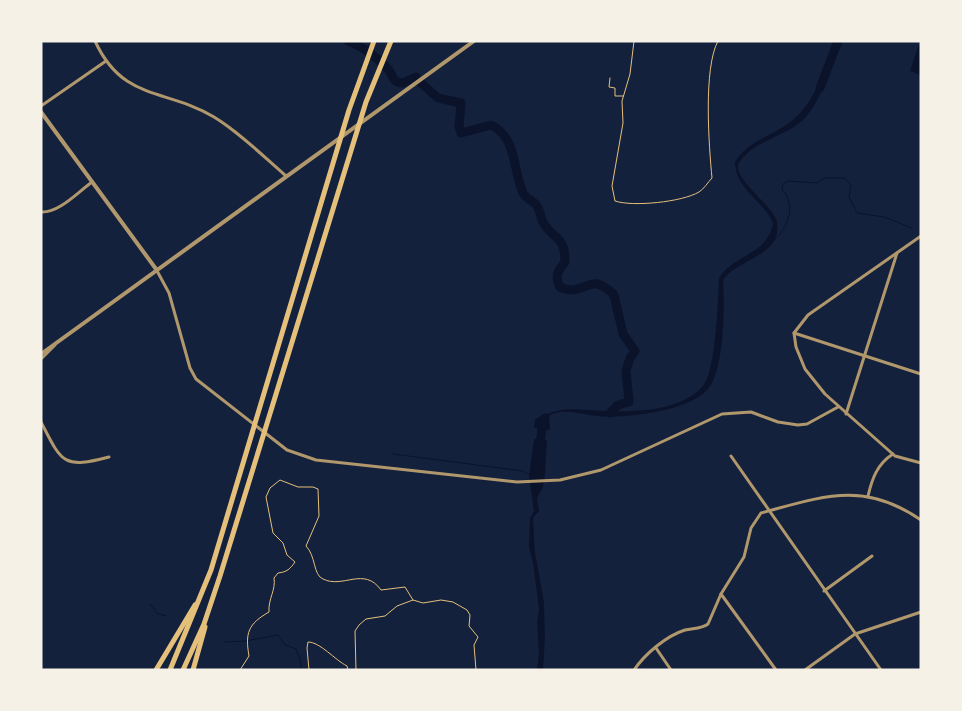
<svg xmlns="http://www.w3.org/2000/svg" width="962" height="711" font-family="Raleway,sans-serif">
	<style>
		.water { fill: #0b132b }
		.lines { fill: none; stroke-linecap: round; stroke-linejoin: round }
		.stream { stroke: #0b132b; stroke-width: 1 }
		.river { stroke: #0b132b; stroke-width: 9 }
		.path { stroke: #e5c07b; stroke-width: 1 }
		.minor { stroke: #b1986c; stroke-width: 3 }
		.tertiary { stroke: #b1986c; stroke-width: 4 }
		.motorway { stroke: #e5c07b; stroke-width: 5 }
	</style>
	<rect width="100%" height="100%" fill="#14213d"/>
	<!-- water -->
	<g class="water">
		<path d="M833 41H840C831 65 823 98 805 118 787 137 753 140 739 163 731 178 775 207 777 222 783 256 737 259 723 280 725 306 724 363 711 385 696 411 625 419 597 416 583 415 562 407 549 416L550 430 534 428 535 419C564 405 575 410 606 411 636 412 681 411 703 386 716 371 718 299 719 278 734 254 768 255 773 223 764 201 735 189 735 162 748 139 778 135 796 117 816 99 826 66 833 41Z"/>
		<path d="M920 41H921V75L910 71Z"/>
		<path d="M534 439 547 440 545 474 543 487 537 498 539 511 533 518 535 553 544 602 545 638 543 670H537L539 653 537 622 539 609 533 563 529 547 530 518 534 511 529 476Z"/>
	</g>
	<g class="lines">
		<!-- stream -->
		<g class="stream">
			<path d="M772 242C788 230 797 205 782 189L783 184 788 181 817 183 825 178H845L851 185 849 197 857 213 884 217 912 228"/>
			<path d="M393 454 523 471 530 475"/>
			<path d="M150 604 158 614 167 616"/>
			<path d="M225 642 245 641 278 635 285 645 296 649 301 663V670"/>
		</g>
		<!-- river -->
		<g class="river">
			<path d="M348 41C361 45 379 59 388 69 394 76 391 82 403 83L416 77"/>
			<path d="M421 83 438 98 461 103 459 127 461 133 491 125C517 137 513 171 523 193 526 199 534 201 537 206 541 211 540 219 544 224 555 241 565 236 565 262 558 271 554 276 560 287 576 296 589 281 598 284 604 286 610 291 614 295L623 334 635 351 630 358 626 371 629 402 618 405 610 413"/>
			<path d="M820 88 838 41"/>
			<path d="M539 451 543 421 545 418"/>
		</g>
		<!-- path -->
		<g class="path">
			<path d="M634 41 630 74 622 101 623 123 612 186 615 201C633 207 682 202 699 192 704 189 708 182 712 178 709 147 703 68 718 41"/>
			<path d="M610 78 609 87 615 88V96H623"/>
			<path d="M240 670 249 656C245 633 248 624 269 612 268 599 276 590 274 578L278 573C287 572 290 569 295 562L287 555 283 543 273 533 266 497 270 488 280 480 298 487H313L318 489 319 516 306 546C316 556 313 575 323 579 343 589 364 566 381 590L405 587 413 600"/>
			<path d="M309 670 307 648 308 642C320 642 335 660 347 666L348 670"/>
			<path d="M356 670 355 631 359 625 366 619 385 616 397 606 413 600 423 603 441 600 453 602 467 610 470 615 469 626 478 637 474 645 476 670"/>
		</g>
		<!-- minor -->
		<g class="minor">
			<path d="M95 41C123 102 166 88 214 117 240 133 263 156 286 176"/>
			<path d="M41 106 106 61"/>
			<path d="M41 212C59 213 78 192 92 182"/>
			<path d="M921 236 808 315 794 333 796 347 805 369 825 394 895 456 921 463"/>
			<path d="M156 269 169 293 190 368 196 379 287 450 316 460 517 482 560 480 601 470 722 414 751 412 778 422 798 425 807 424 838 407"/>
			<path d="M794 333 921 374"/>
			<path d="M41 359 55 345"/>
			<path d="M846 414 897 253"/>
			<path d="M41 422C62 463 63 469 109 457"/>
			<path d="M731 456 881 670"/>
			<path d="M868 496C872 479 877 464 893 454"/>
			<path d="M824 591 872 556"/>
			<path d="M721 594 776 670"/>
			<path d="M656 648 671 670"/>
			<path d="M634 670C645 654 666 636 685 630 693 628 701 629 708 624L721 594 744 557 751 528 761 513C821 497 863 480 921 520"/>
			<path d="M805 670 855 634 921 612"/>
		</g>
		<!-- tertiary -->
		<g class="tertiary">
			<path d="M41 112 156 269"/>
			<path d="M41 354 474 41"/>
		</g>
		<!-- motorway -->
		<g class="motorway">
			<path d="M156 670 195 605"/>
			<path d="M170 670 211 570 349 110 374 41"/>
			<path d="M183 670 204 624 220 576 366 102 391 41"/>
			<path d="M193 670 205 627"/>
		</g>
	</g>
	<!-- border -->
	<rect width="962" height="711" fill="none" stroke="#f6f1e7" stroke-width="85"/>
</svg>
